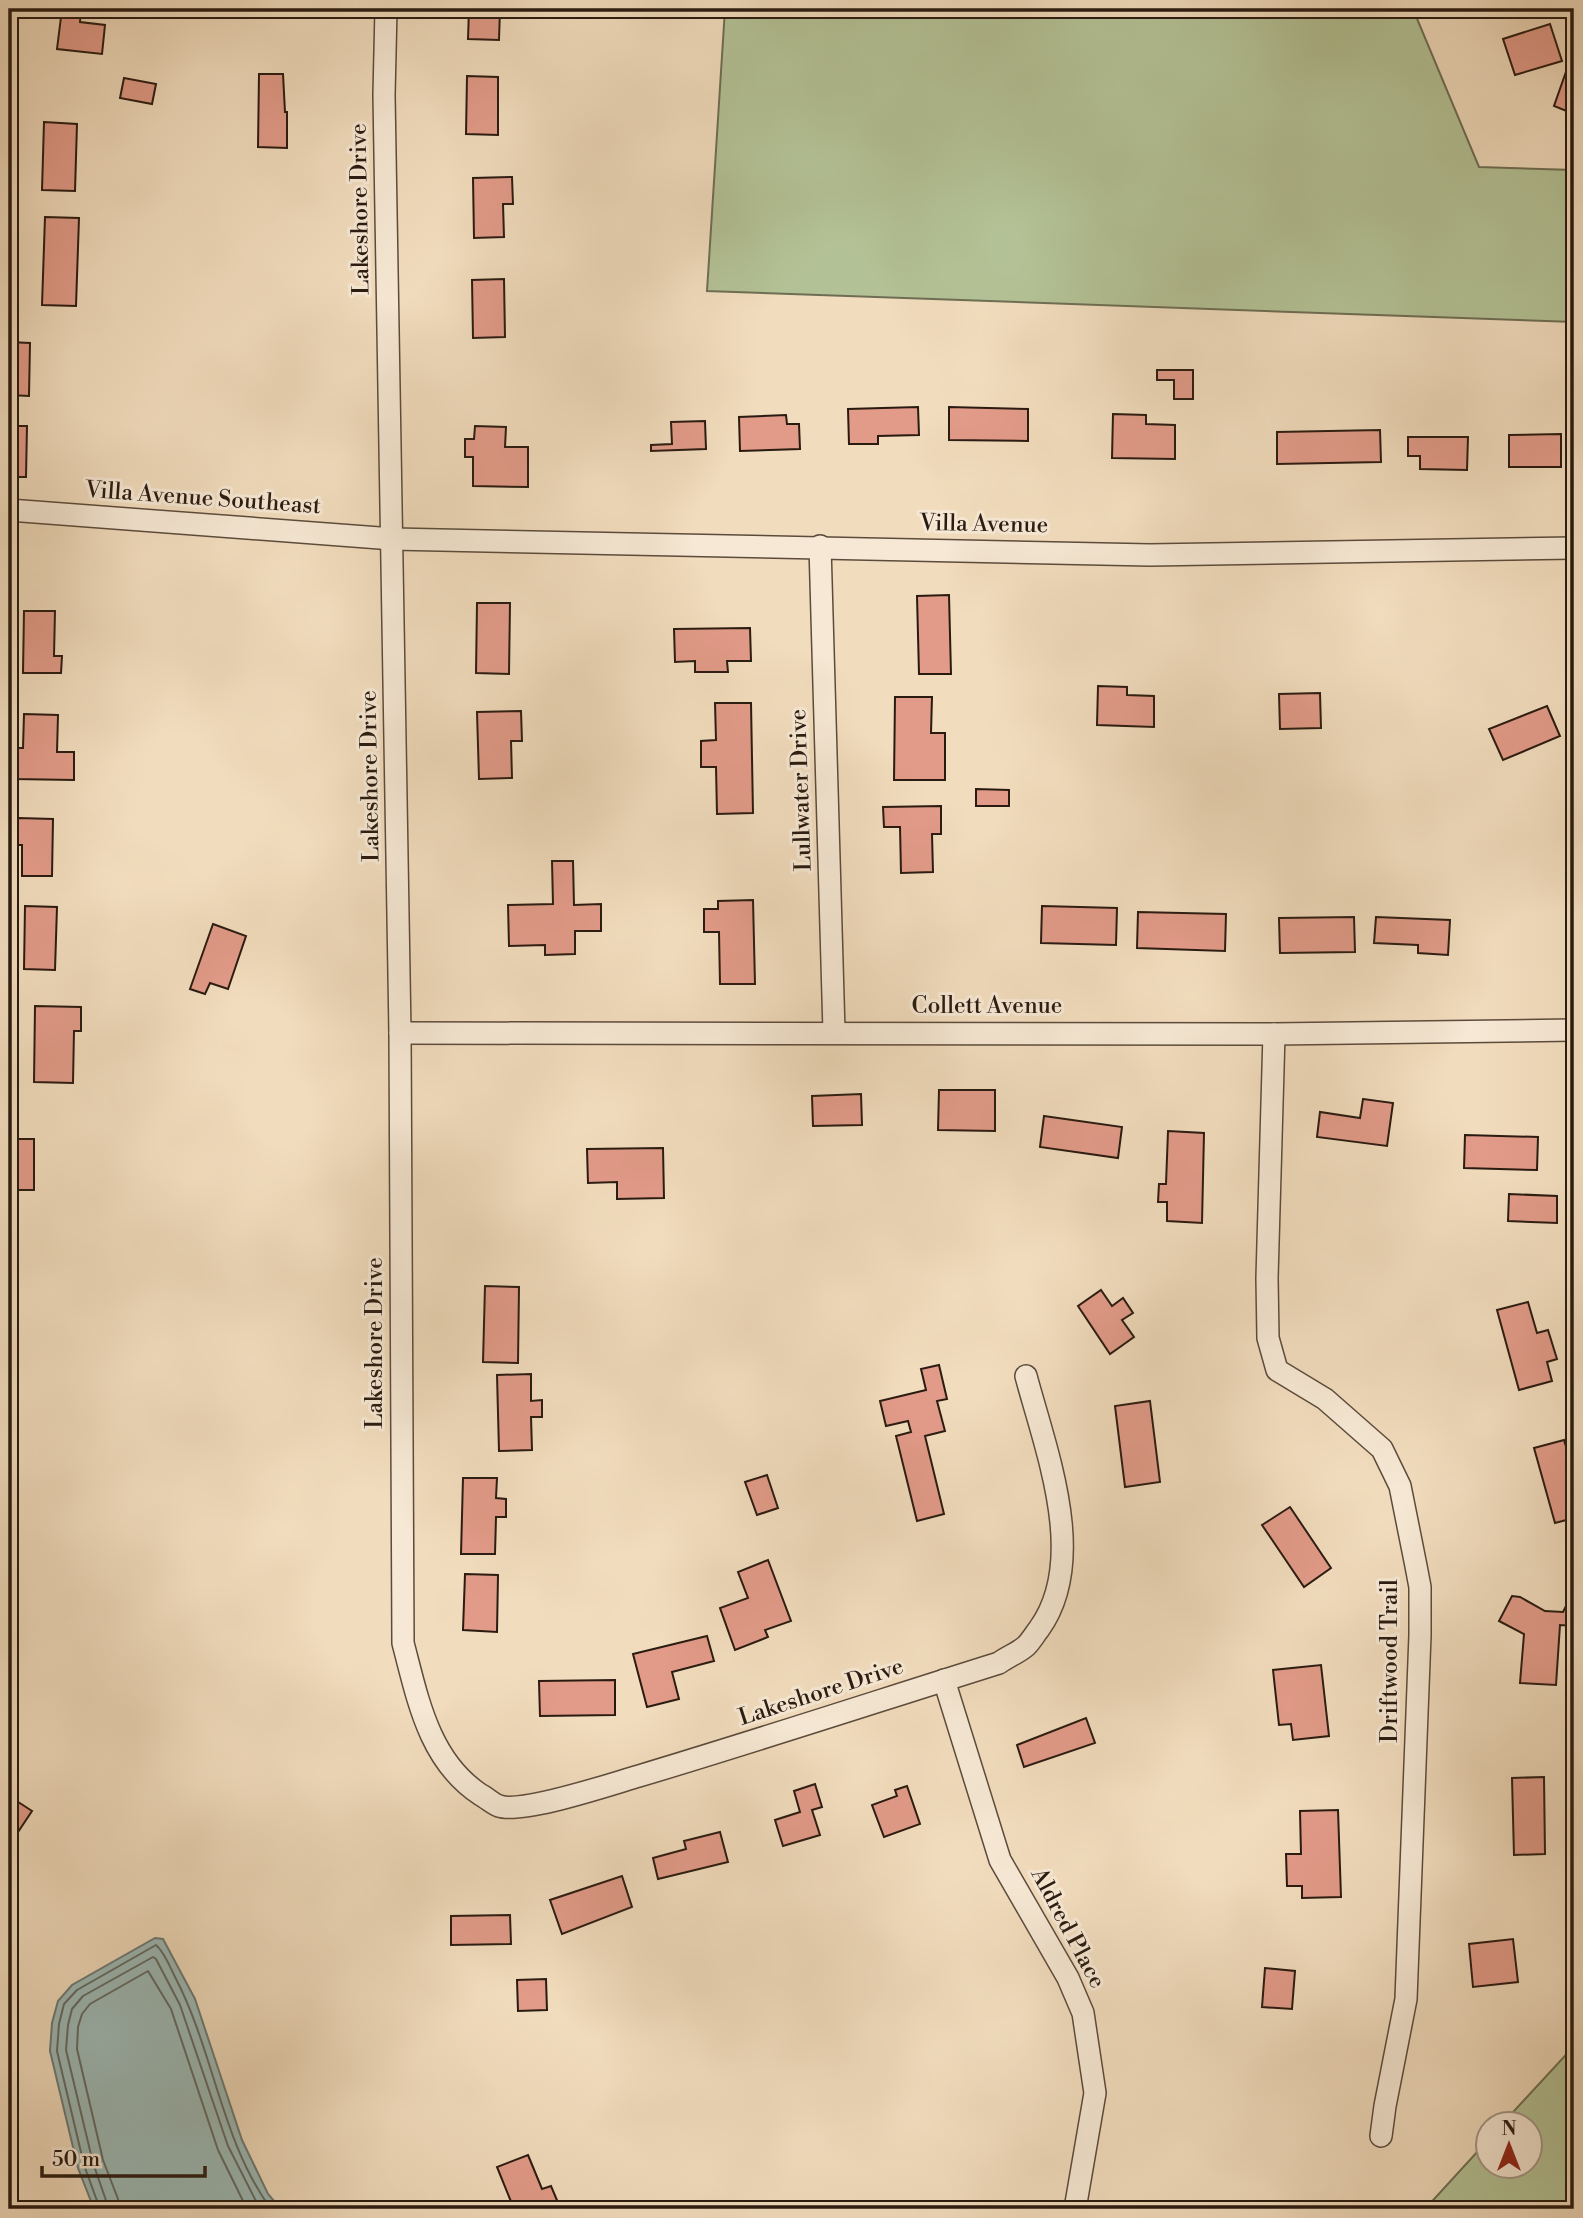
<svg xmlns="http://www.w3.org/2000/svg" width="1583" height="2218" font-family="'Libre Bodoni',serif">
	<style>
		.green { fill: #b3c296; stroke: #6e6e54; stroke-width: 2 }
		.water { fill: #9cbab7; stroke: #6e7a75; stroke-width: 2 }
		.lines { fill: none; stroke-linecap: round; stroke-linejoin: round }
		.shore { stroke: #636a64; stroke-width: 2 }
		.building { fill: #e29b89; stroke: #2a1b11; stroke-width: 2 }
		.minor-casing { stroke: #5c4b3c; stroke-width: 24 }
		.minor { stroke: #f6e8d4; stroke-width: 21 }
		.labels { text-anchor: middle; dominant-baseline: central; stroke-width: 6; stroke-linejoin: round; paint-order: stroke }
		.street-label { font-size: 23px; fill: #2a1b11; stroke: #f6e8d4 }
	</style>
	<rect width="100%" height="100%" fill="#f1dcbd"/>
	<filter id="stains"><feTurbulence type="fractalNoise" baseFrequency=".00286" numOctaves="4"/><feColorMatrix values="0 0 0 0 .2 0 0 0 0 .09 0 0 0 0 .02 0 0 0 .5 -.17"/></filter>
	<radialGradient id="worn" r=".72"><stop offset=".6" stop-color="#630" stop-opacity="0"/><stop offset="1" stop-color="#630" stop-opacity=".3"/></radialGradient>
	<!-- green -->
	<g class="green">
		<path d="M725 9H1413L1479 167 1574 170V322L707 291Z"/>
		<path d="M1574 2046V2209H1425L1488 2140V2166H1530V2124L1503 2123Z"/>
	</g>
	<!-- water -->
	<path class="water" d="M155 1938 163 1939 195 1999 242 2140 268 2194 281 2209H94L78 2168 50 2051 52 2023 58 2001 72 1985Z"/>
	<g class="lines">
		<!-- shore -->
		<g class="shore">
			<path d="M100 2209 84 2165 57 2051 59 2024 64 2004 77 1990 156 1945C165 1953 170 1967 175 1977 214 2051 221 2141 271 2209"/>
			<path d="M109 2209 93 2163 66 2050 68 2025 72 2009 83 1996 153 1957 156 1959 180 2005 228 2146 260 2209"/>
			<path d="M119 2209 118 2199 103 2160 77 2049 78 2027 82 2014 90 2004 148 1971 171 2009 218 2150 247 2209"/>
		</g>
	</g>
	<!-- building -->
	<g class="building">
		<path d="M62 9 81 10 80 22 105 25 102 54 57 49Z"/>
		<path d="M469 9H500L499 40 468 39Z"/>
		<path d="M1508 9H1560V13L1508 12Z"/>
		<path d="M1550 24 1562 61 1515 75 1503 39Z"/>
		<path d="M1568 66 1574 68V114L1554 106Z"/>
		<path d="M259 74H283L285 112H287V148L258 147Z"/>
		<path d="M467 76 498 77V135L466 134Z"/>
		<path d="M124 78 156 84 152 104 120 98Z"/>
		<path d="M44 122 77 124 75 191 42 190Z"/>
		<path d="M512 177 513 204H503L504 237 474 238 473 178Z"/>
		<path d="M45 217 79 218 76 306 42 305Z"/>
		<path d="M504 279 505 337 473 338 472 280Z"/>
		<path d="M9 342 30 343 29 396 9 395Z"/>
		<path d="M1157 370H1193V399H1174V380H1157Z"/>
		<path d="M918 407 919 435 878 436V444H849L848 409Z"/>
		<path d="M949 407 1028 409V441L949 440Z"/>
		<path d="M1113 414 1146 415V424L1175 425V459L1112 458Z"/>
		<path d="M786 415 787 424H799L800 449 740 451 739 417Z"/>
		<path d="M705 421 706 449 651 451V445L672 444 671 422Z"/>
		<path d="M9 426H27L26 477H9Z"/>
		<path d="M475 426 506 427 505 447H528V487L473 486V457H465V439H474Z"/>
		<path d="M1380 430 1381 462 1277 464V432Z"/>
		<path d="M1561 434V467H1509V435Z"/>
		<path d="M1408 437H1468L1467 470 1420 469V456H1408Z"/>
		<path d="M949 595 951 674H919L917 596Z"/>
		<path d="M477 603H510L509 674 476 673Z"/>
		<path d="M24 611H55L54 656H62L61 673H23Z"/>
		<path d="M750 628 751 661H727L728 672H695V661L675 662 674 629Z"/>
		<path d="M1098 686 1127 687V695L1154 696V727L1097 725Z"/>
		<path d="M1320 693 1321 728 1280 729 1279 694Z"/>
		<path d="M895 697H932L931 733H945V780H894Z"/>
		<path d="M715 703H751L753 813 717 814 716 767H701V741L716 740Z"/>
		<path d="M1547 706 1560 736 1503 760 1489 729Z"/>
		<path d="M521 711 522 741H511L512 778 479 779 477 712Z"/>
		<path d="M24 714 58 715 57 752H74V780L14 779 15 748H23Z"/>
		<path d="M976 789 1009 790V806H976Z"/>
		<path d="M941 806V834H932L933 872 901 873 900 827H884L883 807Z"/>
		<path d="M18 818 53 819 52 876H22V845H18Z"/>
		<path d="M552 861H573L574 905 601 904V931H575V954L545 955V945L509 946 508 905 553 904Z"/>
		<path d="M753 900 755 984H720L719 932H704V909H718V901Z"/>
		<path d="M25 906 57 907 55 970 24 969Z"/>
		<path d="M1042 906 1117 908 1116 945 1041 943Z"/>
		<path d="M1138 912 1226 914 1225 951 1137 948Z"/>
		<path d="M1354 917 1355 952 1280 953 1279 918Z"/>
		<path d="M1376 917 1450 920 1448 955 1418 953V945L1374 943Z"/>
		<path d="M213 924 246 936 228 989 210 983 205 994 190 989Z"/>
		<path d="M35 1006 81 1007V1031H74L73 1083 34 1082Z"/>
		<path d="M939 1090H995V1131L938 1130Z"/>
		<path d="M861 1094 862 1125 813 1126 812 1096Z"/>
		<path d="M1363 1099 1393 1103 1387 1146 1317 1137 1320 1112 1360 1118Z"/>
		<path d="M1044 1116 1122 1127 1118 1158 1040 1147Z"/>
		<path d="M1168 1131 1204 1133 1202 1223 1167 1221V1202H1158L1159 1184H1166Z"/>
		<path d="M1465 1135 1538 1137 1537 1170 1464 1168Z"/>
		<rect x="9" y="1139" width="25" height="51"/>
		<path d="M663 1148 664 1198 617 1199V1182L588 1183 587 1149Z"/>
		<path d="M1509 1194 1557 1196V1223L1508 1221Z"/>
		<path d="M9 1268H15L12 1356H9Z"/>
		<path d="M485 1286 519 1287 518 1363 483 1362Z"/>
		<path d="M1101 1290 1112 1306 1123 1298 1133 1313 1122 1320 1134 1337 1110 1354 1078 1306Z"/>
		<path d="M1528 1302 1537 1333 1548 1330 1557 1359 1547 1362 1552 1381 1519 1390 1497 1310Z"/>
		<path d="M939 1365 947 1399 937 1401 945 1431 925 1436 944 1514 917 1521 896 1436 911 1432 908 1421 886 1426 880 1401 926 1390 921 1369Z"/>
		<path d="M531 1374V1401L542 1400V1417H531L532 1450 499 1451 497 1375Z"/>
		<path d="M1150 1401 1160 1482 1125 1487 1115 1406Z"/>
		<path d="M1564 1440 1572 1466H1574V1518L1555 1523 1534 1448Z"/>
		<path d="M767 1475 778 1508 757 1515 745 1482Z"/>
		<path d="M463 1478H497L496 1498 506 1499V1517H496L495 1554H461Z"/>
		<path d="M1290 1507 1331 1568 1304 1587 1262 1525Z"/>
		<path d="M768 1560 791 1621 765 1630 768 1637 735 1650 720 1608 748 1598 738 1572Z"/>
		<path d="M465 1574 498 1575 497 1632 463 1630Z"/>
		<path d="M1512 1596 1520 1597 1545 1611 1563 1612 1568 1602H1574V1626L1560 1625 1556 1685 1520 1683 1524 1634 1499 1621Z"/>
		<path d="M707 1636 714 1661 672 1672 679 1699 647 1707 633 1654Z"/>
		<path d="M1321 1665 1329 1736 1293 1740 1291 1724 1279 1725 1273 1670Z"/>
		<path d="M615 1680V1715L540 1716 539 1681Z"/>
		<path d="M1086 1718 1095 1743 1024 1767 1017 1745Z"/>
		<path d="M1544 1777 1545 1854 1514 1855 1512 1778Z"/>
		<path d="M815 1784 822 1807 812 1810 820 1835 783 1846 775 1820 800 1812 794 1791Z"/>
		<path d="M907 1786 920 1824 884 1837 872 1805 897 1796 895 1790Z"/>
		<path d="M9 1796 32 1811 18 1832 9 1826Z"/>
		<path d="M1338 1810 1341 1897 1302 1898V1886H1287L1286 1854H1301L1300 1811Z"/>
		<path d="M720 1832 728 1862 658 1879 653 1858 686 1849 684 1841Z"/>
		<path d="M622 1876 632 1907 562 1934 550 1900Z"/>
		<path d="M510 1915 511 1944 451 1945V1916Z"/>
		<path d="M1513 1939 1518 1982 1473 1987 1469 1944Z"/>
		<path d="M1265 1968 1295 1971 1292 2009 1262 2007Z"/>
		<path d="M546 1979 547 2010 518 2011 517 1980Z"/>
		<path d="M528 2155 542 2189 551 2186 559 2205 553 2207 554 2209H514L497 2167Z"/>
	</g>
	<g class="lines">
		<!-- minor casing -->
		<g class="minor-casing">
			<g id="minor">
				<path d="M386 9 384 95 400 1033 403 1643C418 1700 429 1761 481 1795 487 1798 493 1804 499 1806 523 1814 611 1784 639 1776 759 1740 878 1701 999 1663 1007 1657 1018 1653 1026 1646 1031 1641 1035 1634 1039 1629 1089 1560 1046 1451 1026 1376"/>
				<path d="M9 510 393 539 1150 555 1574 548"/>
				<path d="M820 546 834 1032"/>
				<path d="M400 1033 1274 1034 1574 1030"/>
				<path d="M1274 1034 1267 1278 1268 1338 1277 1370 1325 1399 1382 1449 1400 1486 1416 1566 1420 1587V1635L1406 1999 1385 2106 1381 2136"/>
				<path d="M944 1680 1000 1860 1068 1978 1083 2013 1095 2093 1075 2209"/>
			</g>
		</g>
		<!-- minor -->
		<use href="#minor" class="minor"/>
	</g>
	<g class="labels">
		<!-- street labels -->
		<g class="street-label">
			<text transform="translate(360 209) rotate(-91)">Lakeshore Drive</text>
			<text transform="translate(203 498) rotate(4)">Villa Avenue Southeast</text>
			<text transform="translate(984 524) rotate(1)">Villa Avenue</text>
			<text transform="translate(370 776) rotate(-91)">Lakeshore Drive</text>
			<text transform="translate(801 790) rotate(-92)">Lullwater Drive</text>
			<text x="987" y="1006">Collett Avenue</text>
			<text transform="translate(375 1343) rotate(-90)">Lakeshore Drive</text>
			<text transform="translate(1390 1661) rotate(-90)">Driftwood Trail</text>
			<text transform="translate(821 1692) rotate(-18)">Lakeshore Drive</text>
			<text transform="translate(1068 1928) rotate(62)">Aldred Place</text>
		</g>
	</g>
	<!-- margin -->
	<rect width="1583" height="2218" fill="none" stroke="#f1dcbd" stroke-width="35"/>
	<rect x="10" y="10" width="1562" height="2197" fill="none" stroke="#2a1b11" stroke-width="3.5"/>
	<rect x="18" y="18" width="1548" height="2183" fill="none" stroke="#2a1b11" stroke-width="2"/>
	<!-- north arrow -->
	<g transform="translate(1509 2145)"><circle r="33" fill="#f6e8d4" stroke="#a49686" stroke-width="2"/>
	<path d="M0-5L12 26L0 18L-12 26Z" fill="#8f2418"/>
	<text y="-10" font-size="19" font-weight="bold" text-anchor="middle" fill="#2a1b11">N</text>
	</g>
	<!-- scale -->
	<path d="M42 2166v10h163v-10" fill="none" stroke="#2a1b11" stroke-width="3.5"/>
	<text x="52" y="2166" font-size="21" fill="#2a1b11" stroke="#f6e8d4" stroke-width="5" paint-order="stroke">50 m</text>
	<rect width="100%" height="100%" filter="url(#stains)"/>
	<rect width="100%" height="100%" fill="url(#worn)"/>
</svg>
